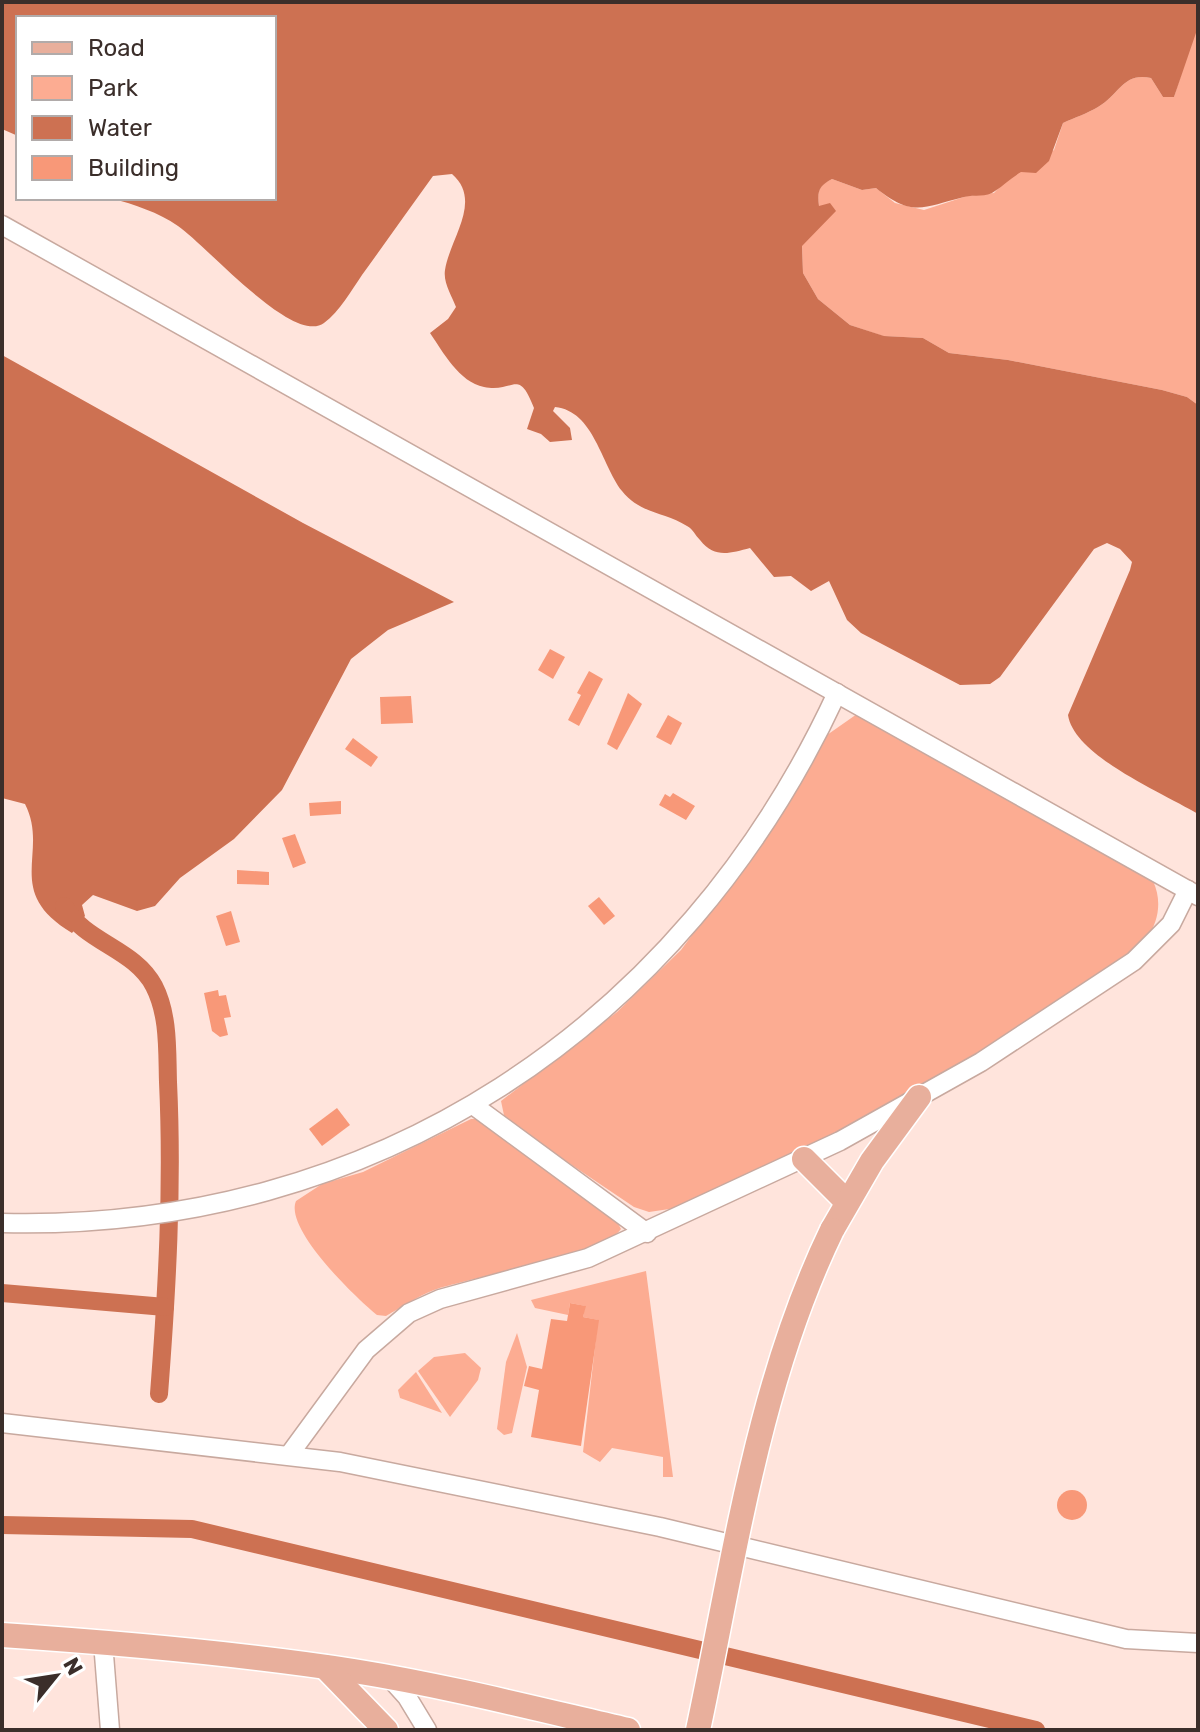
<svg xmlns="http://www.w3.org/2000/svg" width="1200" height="1732" font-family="Rubik,sans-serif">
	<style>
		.green { fill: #fcac92 }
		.water { fill: #cd7152 }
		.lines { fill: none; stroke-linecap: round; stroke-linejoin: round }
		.canal { stroke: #cd7152; stroke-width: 18 }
		.building { fill: #f89878 }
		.minor-casing { stroke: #c8a99f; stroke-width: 21 }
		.major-casing { stroke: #fff; stroke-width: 27 }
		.minor { stroke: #fff; stroke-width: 18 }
		.major { stroke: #e8af9c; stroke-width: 24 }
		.major-bridge-casing { stroke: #fff; stroke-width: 27; stroke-linecap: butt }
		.major-bridge { stroke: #e8af9c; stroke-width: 24 }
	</style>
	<rect width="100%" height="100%" fill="#ffe4dc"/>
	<!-- green -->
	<g class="green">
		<path d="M1196 27 1198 405 1187 397 1162 390 1008 360 949 353 923 338 883 336 850 325 818 299 803 273 802 245 835 211 819 206C817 191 818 186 832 179L862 190 876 188 895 203 924 210 967 196 994 193 1005 181 1054 150 1063 123C1074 118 1088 113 1098 107 1120 94 1123 72 1151 78L1163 97H1174Z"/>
		<path d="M857 714 1153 881C1162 900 1159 921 1147 938 1128 963 1094 979 1069 996 947 1078 816 1145 683 1207L649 1212 634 1207 505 1120 501 1101 617 1012 681 950 778 819 827 735Z"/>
		<path d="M471 1119H480L616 1220 621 1229C601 1257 473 1276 434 1290 416 1297 402 1307 386 1316L377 1315C356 1298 284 1229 296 1201L322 1184 363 1172Z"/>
		<path d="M646 1271 673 1477H663V1457L612 1448 600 1462 583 1452 598 1320 583 1317 585 1306 570 1303 568 1315 535 1308 531 1300Z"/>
		<path d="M517 1333 527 1367 512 1433 504 1435 497 1429 506 1362Z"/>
		<path d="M465 1353 481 1368 478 1380 450 1417 418 1371 434 1357Z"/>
		<path d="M416 1372 442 1413 400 1398 398 1390Z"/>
	</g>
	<!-- water -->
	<g class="water">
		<path d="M2 2H1198V27L1174 97H1163L1151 78C1123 72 1120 94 1098 107 1088 113 1074 118 1063 123L1049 161 1036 173 1021 172C1011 178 1004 185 995 191 986 198 975 194 964 197 923 207 913 218 876 188L862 190 832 179C819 186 817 191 819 206L830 203 836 211 802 246 803 273 818 299 850 325 884 336 923 338 949 353 1008 360 1162 390 1187 397 1198 405V814C1163 793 1074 756 1068 715L1130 570 1132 562 1120 549 1107 543 1094 549 1000 677 990 684 960 685 861 633 847 620 829 581 811 591 791 576 774 577 750 548C730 553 715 559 700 540 695 535 693 529 687 526 665 512 640 514 622 491 601 464 594 411 555 407L553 411 570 428 572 440 550 442 541 434 527 429 534 408C518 367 515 393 484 387 459 382 443 352 430 333L448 319 456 307C452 296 443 283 445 270 450 238 483 201 452 174L433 176C409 209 386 242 362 275 351 291 340 311 324 323 293 346 205 244 178 226 158 212 135 205 111 198H274V18H18V136L2 129Z"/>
		<path d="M2 355 303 523 454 602 388 630 351 659 282 790 234 839 180 878 155 906 137 911 93 895 82 905 85 916 72 933C2 891 50 853 25 804L2 798Z"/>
	</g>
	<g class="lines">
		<!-- canal -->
		<g class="canal">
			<path d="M64 906C85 943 134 948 154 986 169 1015 167 1051 168 1082 173 1187 167 1290 159 1394"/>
			<path d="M2 1293 165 1307"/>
			<path d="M2 1525 192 1529 1036 1730"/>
		</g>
	</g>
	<!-- building -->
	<g class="building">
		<path d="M550 649 565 657 553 679 538 670Z"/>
		<path d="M589 671 603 679 579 726 568 720 581 695 577 693Z"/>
		<path d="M628 693 642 704 617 750 607 744Z"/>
		<path d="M411 696 413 723 381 724 380 697Z"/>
		<path d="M668 715 682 723 671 745 656 737Z"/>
		<path d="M353 738 378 757 371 767 345 749Z"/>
		<path d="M673 793 695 806 686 820 659 805 665 794 670 797Z"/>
		<path d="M341 801V814L310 816 309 803Z"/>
		<path d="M295 834 306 863 293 868 282 838Z"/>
		<path d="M237 870 269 872V885L237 884Z"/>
		<path d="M599 897 615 916 604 925 588 906Z"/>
		<path d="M231 911 240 942 226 946 216 916Z"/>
		<path d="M218 990 219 996 226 995 231 1017 224 1018 228 1035 220 1037 212 1031 204 993Z"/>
		<path d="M337 1108 350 1125 322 1146 309 1129Z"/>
		<path d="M570 1303 586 1306 583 1317 599 1320 581 1446 531 1437 539 1390 524 1386 529 1366 542 1369 551 1319 567 1321Z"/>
		<circle cx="1072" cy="1505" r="15"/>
	</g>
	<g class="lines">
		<!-- minor casing -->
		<g class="minor-casing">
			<g id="minor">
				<path d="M2 225 1198 896"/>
				<path d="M473 1105 647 1233"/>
				<path d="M2 1223C373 1232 682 1028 837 693"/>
				<path d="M2 1423 340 1462 660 1527 1126 1639 1198 1643"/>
				<path d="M289 1455 366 1350 409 1313 440 1299 588 1258 840 1141 981 1062 1134 961 1171 924 1188 890"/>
				<path d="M103 1642 110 1730"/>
				<path d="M389 1677 407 1697 427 1730"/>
			</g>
		</g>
		<!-- major casing -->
		<g class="major-casing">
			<g id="major">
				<path d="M804 1159 847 1202"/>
				<path d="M832 1230 872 1161 919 1097"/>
				<path d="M2 1635C120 1643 237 1653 354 1671 447 1686 537 1709 628 1730"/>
				<path d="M325 1667 386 1730"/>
			</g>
		</g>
		<!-- minor -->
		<use href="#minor" class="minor"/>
		<!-- major -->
		<use href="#major" class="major"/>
		<!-- major-bridge casing -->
		<g class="major-bridge-casing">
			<path id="major-bridge" d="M698 1730C734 1562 757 1385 832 1230"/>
		</g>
		<!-- major-bridge -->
		<use href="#major-bridge" class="major-bridge"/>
	</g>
	<!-- border -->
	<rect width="1200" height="1732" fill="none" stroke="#3b2e2a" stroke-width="8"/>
	<!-- legend -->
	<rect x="16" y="16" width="260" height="184" fill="#ffffff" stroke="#b1abaa" stroke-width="2"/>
	<rect x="32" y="42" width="40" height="12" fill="#e8af9c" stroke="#b1abaa" stroke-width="2"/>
	<text x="88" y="56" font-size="24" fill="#3b2e2a">Road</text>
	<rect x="32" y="76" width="40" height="24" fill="#fcac92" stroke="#b1abaa" stroke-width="2"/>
	<text x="88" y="96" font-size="24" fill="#3b2e2a">Park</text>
	<rect x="32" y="116" width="40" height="24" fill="#cd7152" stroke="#b1abaa" stroke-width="2"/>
	<text x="88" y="136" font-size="24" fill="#3b2e2a">Water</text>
	<rect x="32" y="156" width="40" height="24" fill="#f89878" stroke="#b1abaa" stroke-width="2"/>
	<text x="88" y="176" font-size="24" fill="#3b2e2a">Building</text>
	<!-- north arrow -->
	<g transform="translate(56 1676) rotate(60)" stroke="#ffffff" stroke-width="6" paint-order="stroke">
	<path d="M0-6L14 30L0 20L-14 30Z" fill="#3b2e2a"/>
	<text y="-12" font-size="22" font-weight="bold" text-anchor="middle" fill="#3b2e2a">N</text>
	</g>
</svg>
